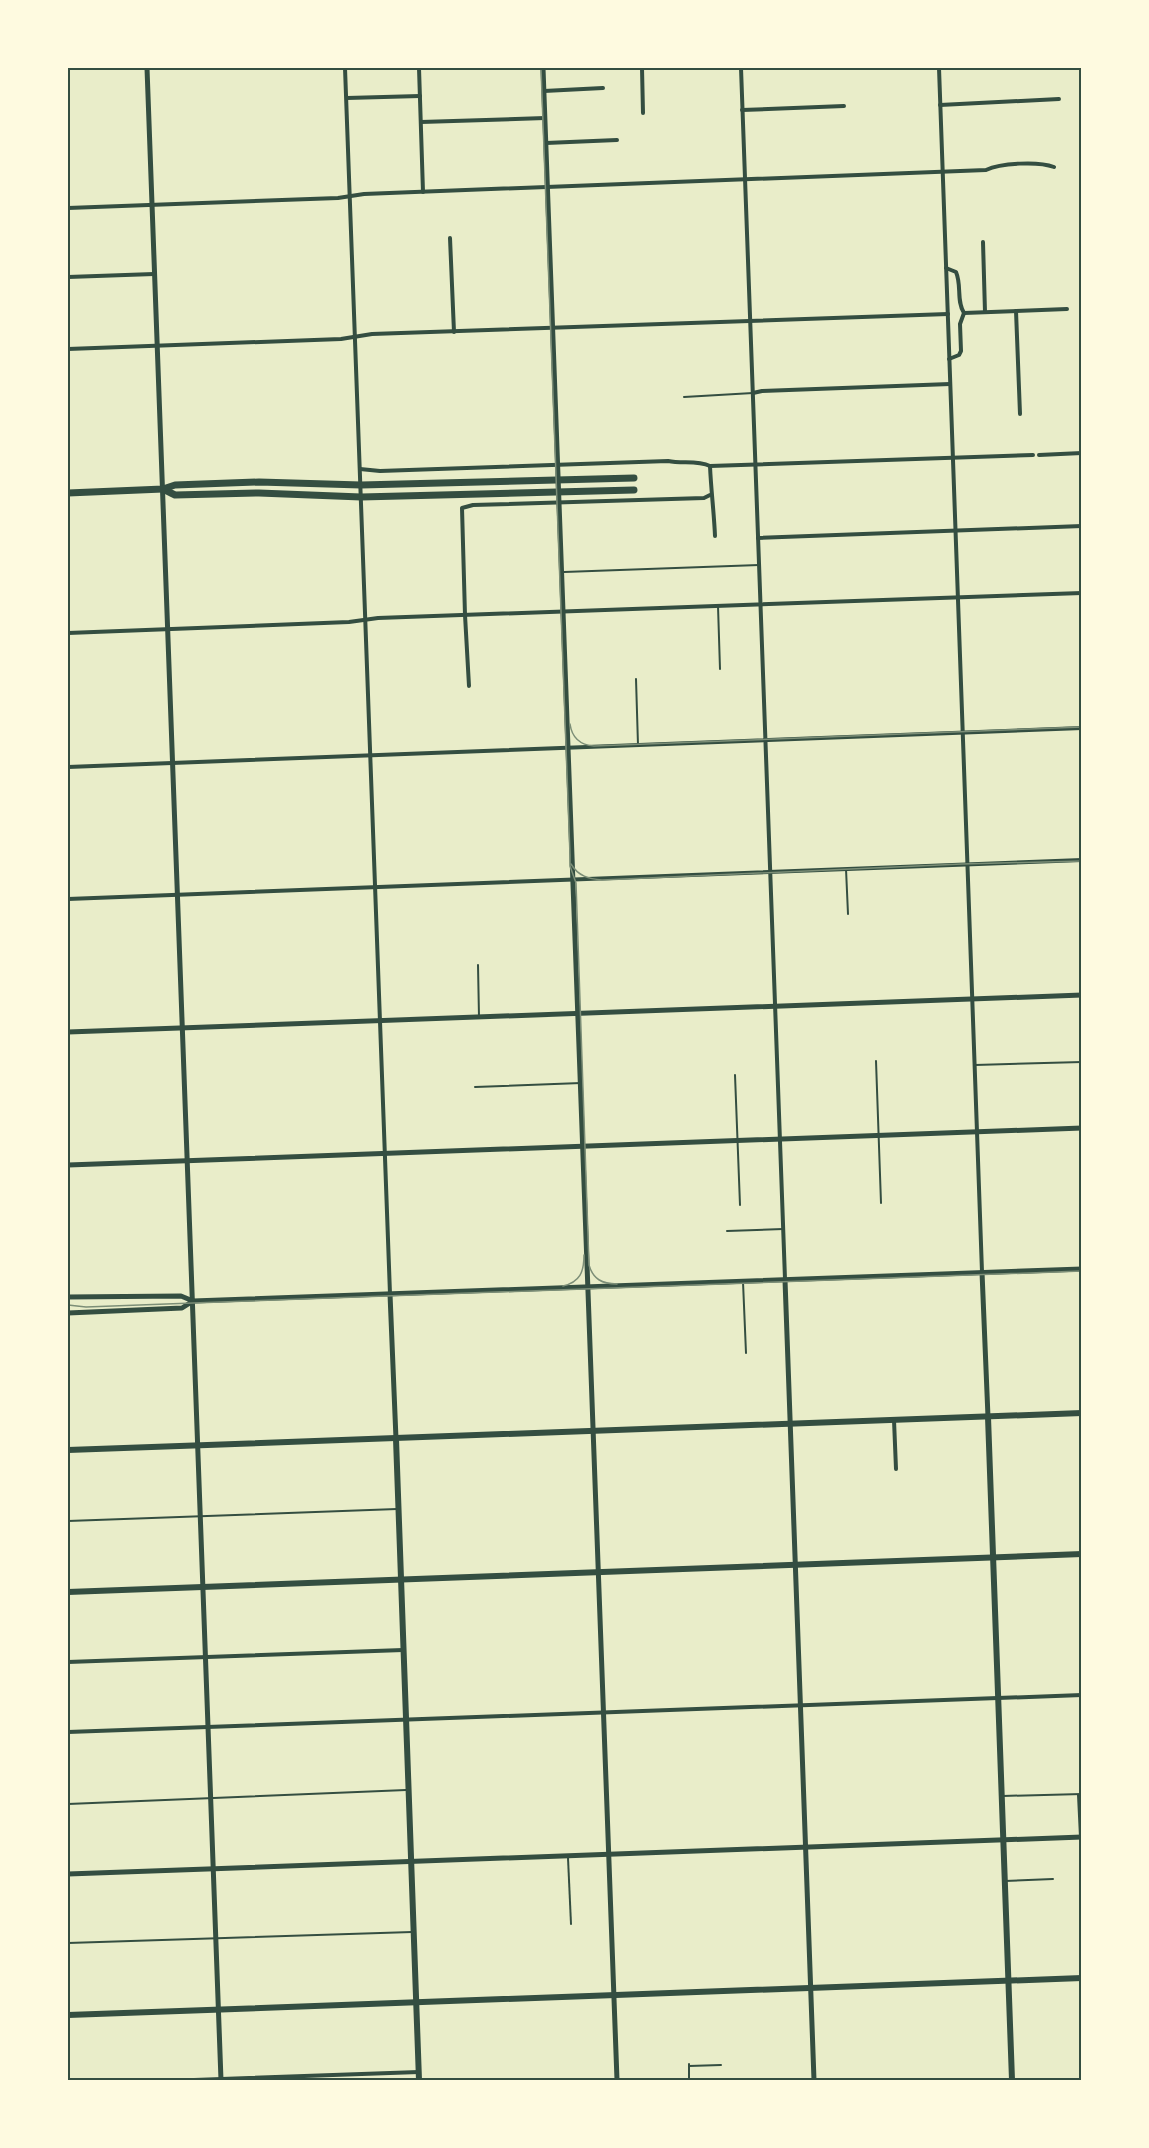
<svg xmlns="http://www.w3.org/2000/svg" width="1149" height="2148" font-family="'Fira Sans',sans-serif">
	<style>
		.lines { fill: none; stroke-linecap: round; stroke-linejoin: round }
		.service { stroke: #344e41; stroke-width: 2 }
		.minor { stroke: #344e41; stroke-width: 4 }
		.tertiary { stroke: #344e41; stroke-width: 5 }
		.secondary { stroke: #344e41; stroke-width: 6 }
		.primary { stroke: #344e41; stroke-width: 7 }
		.tram { stroke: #7c8e77; stroke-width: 1.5 }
		.neatline { fill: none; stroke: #344e41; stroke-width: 2 }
	</style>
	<rect width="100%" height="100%" fill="#e9edc9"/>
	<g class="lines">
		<!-- service -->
		<g class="service">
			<path d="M684 397 753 393"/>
			<path d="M564 572 759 565"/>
			<path d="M718 606 720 669"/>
			<path d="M636 679 638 745"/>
			<path d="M846 869 848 914"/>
			<path d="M478 965 479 1017"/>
			<path d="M876 1061 881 1203"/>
			<path d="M975 1065 1082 1062"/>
			<path d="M735 1075 740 1205"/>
			<path d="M475 1087 581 1083"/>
			<path d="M727 1231 783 1229"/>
			<path d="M743 1282 746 1353"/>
			<path d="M68 1521 397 1509"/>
			<path d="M1078 1795 1080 1837"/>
			<path d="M1003 1796 1082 1794"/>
			<path d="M68 1804 406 1790"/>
			<path d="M568 1858 571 1924"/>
			<path d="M1005 1881 1053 1879"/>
			<path d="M68 1943 412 1932"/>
			<path d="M689 2064V2080"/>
			<path d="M689 2066 721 2065"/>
		</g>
		<!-- minor -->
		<g class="minor">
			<path d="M345 68 390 1294"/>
			<path d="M419 68 423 192"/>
			<path d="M642 68 643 113"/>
			<path d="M741 68 785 1279"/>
			<path d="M939 68 982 1272"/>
			<path d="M544 91 603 88"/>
			<path d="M347 98 420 96"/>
			<path d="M940 105 1059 99"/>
			<path d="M742 110 844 106"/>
			<path d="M421 122 545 118"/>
			<path d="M546 143 617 140"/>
			<path d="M68 208 338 198 364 194 986 170C1001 163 1038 161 1054 167"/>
			<path d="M450 238 454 332"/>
			<path d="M983 242 985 312"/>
			<path d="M946 268 956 272C962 286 956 300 964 313"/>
			<path d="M68 277 154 274"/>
			<path d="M1016 311 1020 414"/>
			<path d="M964 313 1067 309"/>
			<path d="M68 349 341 339 372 334 948 314"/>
			<path d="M949 359 959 355 961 351 960 324 964 313"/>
			<path d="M753 393 762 391 950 384"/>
			<path d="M1039 455 1082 453"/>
			<path d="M710 466C711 490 714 512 715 536"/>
			<path d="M360 469 380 471 668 461C682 464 697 460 710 466L1033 455"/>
			<path d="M758 538 1082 526"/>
			<path d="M68 633 349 622 378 618 1082 593"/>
			<path d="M469 686 465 615 462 508 473 505 704 498 710 495"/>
			<path d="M68 767 1082 728"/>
			<path d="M68 899 1082 860"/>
			<path d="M894 1420 896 1469"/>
			<path d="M68 1662 403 1650"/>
			<path d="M68 1732 1082 1695"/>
			<path d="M194 2080 419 2072"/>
		</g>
		<!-- tertiary -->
		<g class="tertiary">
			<path d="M147 68 221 2080"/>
			<path d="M543 68 617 2080"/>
			<path d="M68 1032 1082 995"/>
			<path d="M68 1165 1082 1128"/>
			<path d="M982 1272 988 1417"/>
			<path d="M785 1280 814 2080"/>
			<path d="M390 1294 396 1439"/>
			<path d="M68 1297 181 1296 193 1301 1082 1269"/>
			<path d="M68 1313 182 1308 193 1301"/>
			<path d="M68 1874 1082 1837"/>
		</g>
		<!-- secondary -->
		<g class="secondary">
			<path d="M988 1417 1012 2080"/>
			<path d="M396 1439 419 2080"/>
			<path d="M68 1450 1082 1413"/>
			<path d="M68 1592 1082 1554"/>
			<path d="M68 2015 1082 1978"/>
		</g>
		<!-- primary -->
		<g class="primary">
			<path d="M163 489 175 495 259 493 361 497 634 490"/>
			<path d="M68 493 163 489 175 485 259 482 361 485 634 478"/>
		</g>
		<!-- tram -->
		<g class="tram">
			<path d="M541 68 570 855V866L576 883 589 1265C593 1279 602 1284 617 1284"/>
			<path d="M570 724C572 738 580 745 594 746L1082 727"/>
			<path d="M571 864C578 876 589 879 602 880L962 864 1082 861"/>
			<path d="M563 1286C580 1282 584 1272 584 1255"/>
			<path d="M68 1305 86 1307 193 1303 1082 1271"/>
		</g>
	</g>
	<!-- border -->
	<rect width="1149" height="2148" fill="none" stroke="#fefae0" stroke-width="138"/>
	<rect x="69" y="69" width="1011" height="2010" class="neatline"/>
</svg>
